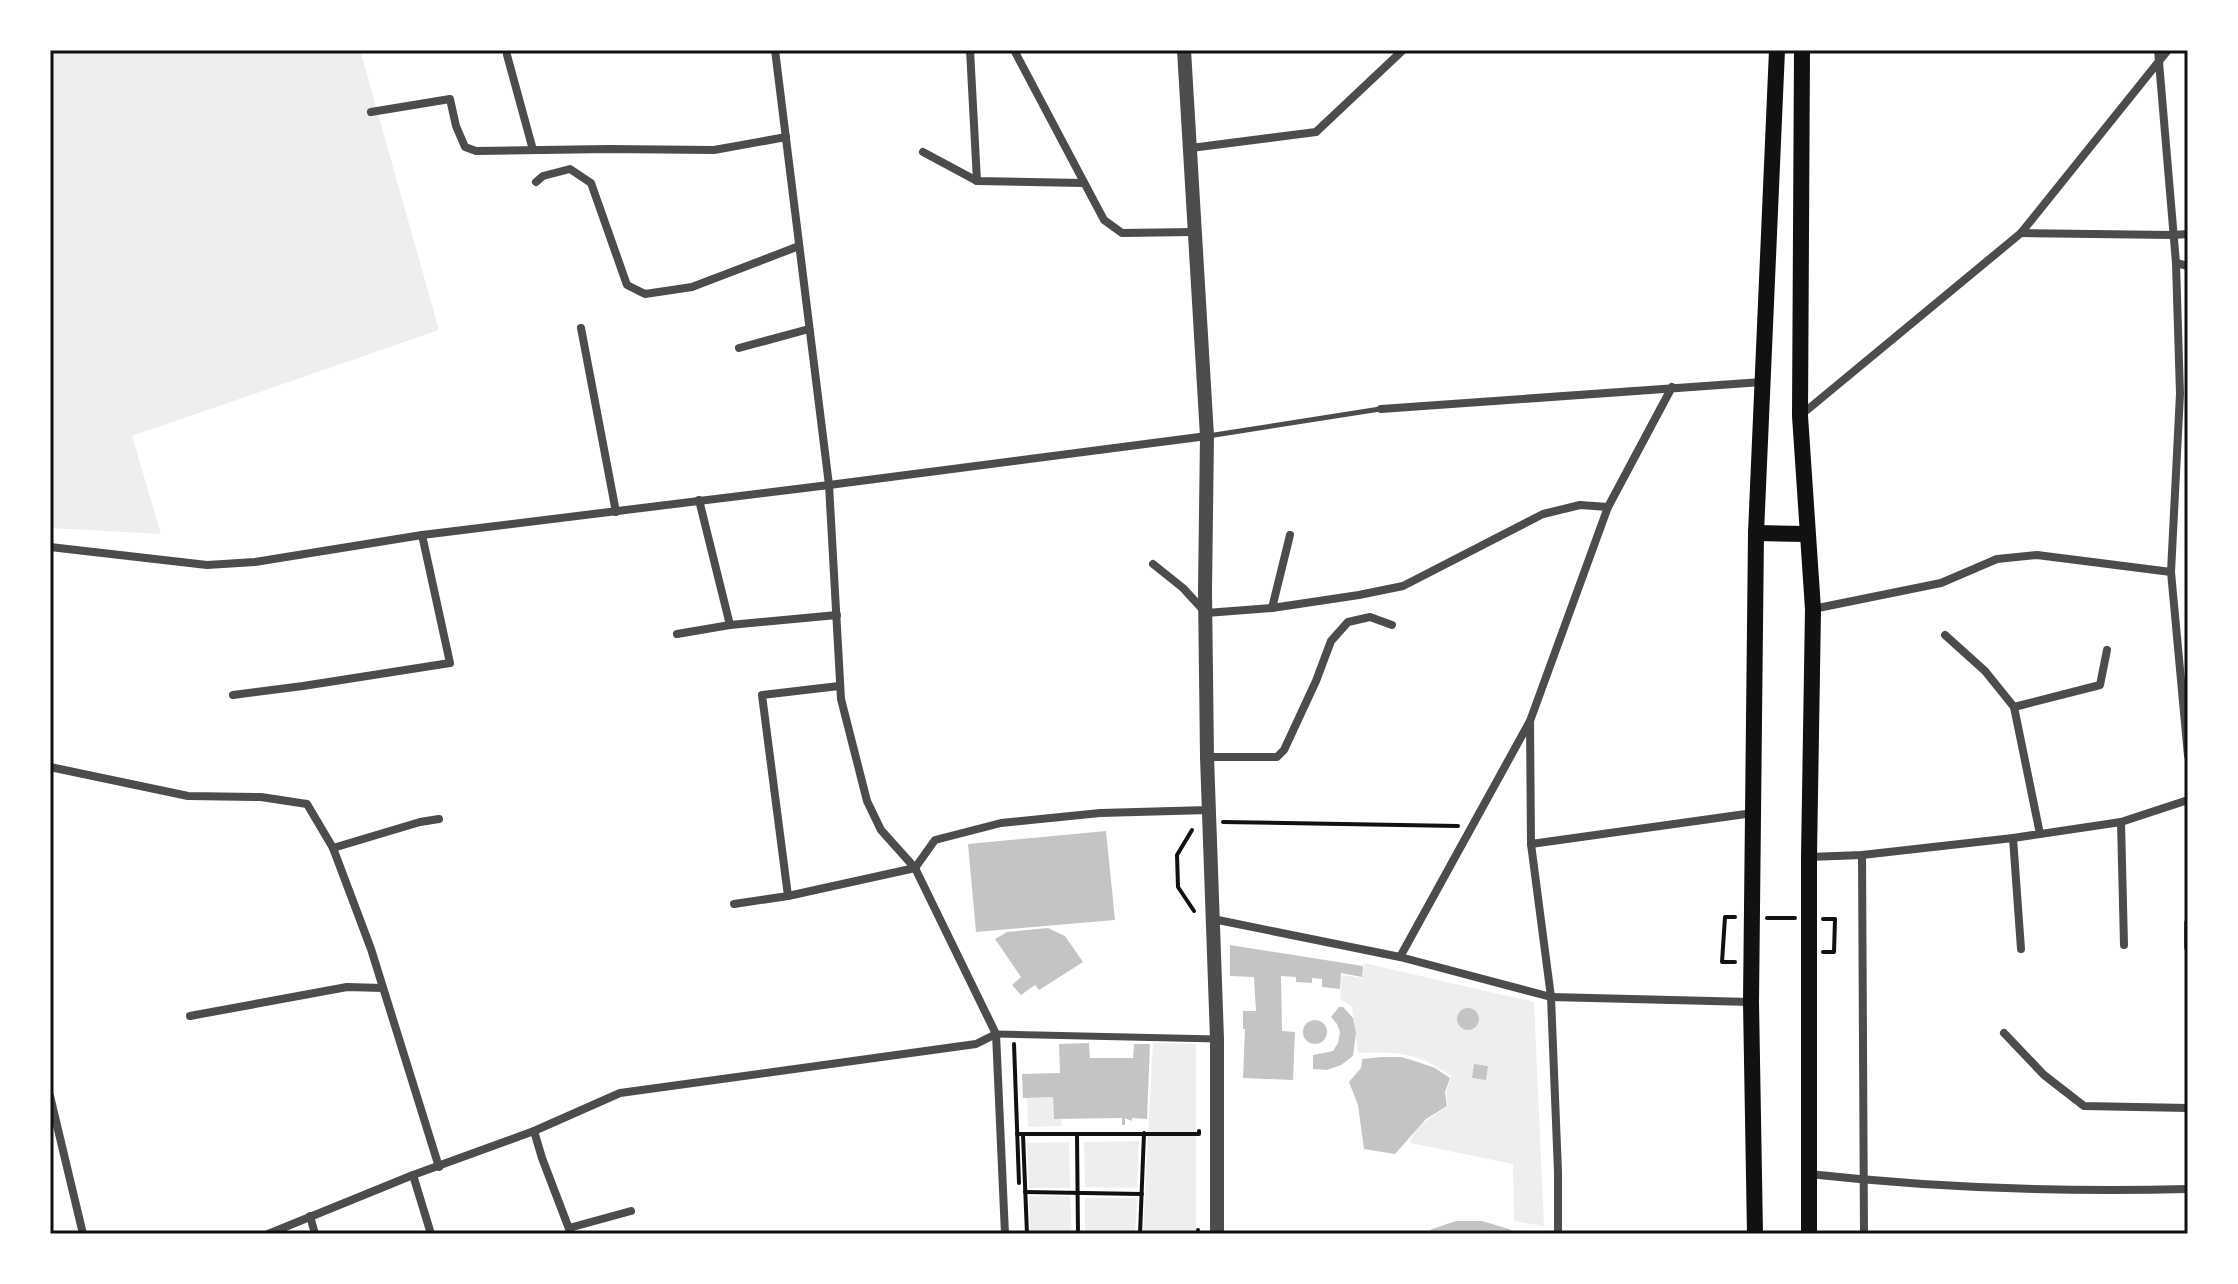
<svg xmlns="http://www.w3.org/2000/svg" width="2238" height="1284" font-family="Karla,sans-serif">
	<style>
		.green { fill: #eee }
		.building { fill: #c4c4c4 }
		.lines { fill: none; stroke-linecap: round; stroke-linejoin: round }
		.path { stroke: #111; stroke-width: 4 }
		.service { stroke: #4c4c4c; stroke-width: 5 }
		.pedestrian { stroke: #4c4c4c; stroke-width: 7 }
		.minor { stroke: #4c4c4c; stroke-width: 8 }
		.tertiary { stroke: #4c4c4c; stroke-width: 14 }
		.primary { stroke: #111; stroke-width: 16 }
		.neatline { fill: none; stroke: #111; stroke-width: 3 }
	</style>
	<rect width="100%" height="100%" fill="#fff"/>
	<!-- green -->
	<g class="green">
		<path d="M50 50H360L439 330 132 436 161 534 50 528Z"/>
		<path d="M1364 963 1534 1002 1544 1226 1514 1221 1513 1164 1410 1143C1414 1126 1434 1116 1448 1106L1446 1092 1451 1076C1420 1053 1396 1051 1358 1053L1352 1007 1340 999 1342 975 1362 978Z"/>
		<path d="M1153 1043 1196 1044V1232L1143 1231Z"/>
		<path d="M1053 1097 1054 1118H1061L1062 1126 1028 1127 1027 1098Z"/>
		<path d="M1139 1141 1137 1188 1085 1187 1084 1142Z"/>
		<path d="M1069 1142 1070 1188H1029L1027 1143Z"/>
		<path d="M1029 1196H1070L1072 1234H1030Z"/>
		<path d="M1085 1198H1137L1135 1234H1085Z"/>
	</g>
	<!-- building -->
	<g class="building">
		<path d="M1106 831 1115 920 976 932 968 844Z"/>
		<path d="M1048 928 1065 936 1083 962 1039 990 1035 985 1021 995 1012 985 1021 977 995 939 1007 932Z"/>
		<path d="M1230 945 1363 966 1362 977 1341 973 1340 989 1322 987V979L1312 978V983L1296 982V977L1281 976 1282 1031 1295 1032 1293 1080 1243 1078 1245 1029H1243V1011H1256L1254 977 1230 976Z"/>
		<path d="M1339 1007H1343L1353 1018 1356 1033 1353 1056 1341 1065 1327 1070 1313 1069V1055L1333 1051 1338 1043 1340 1032 1337 1024 1331 1017Z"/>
		<circle cx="1468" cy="1019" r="11"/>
		<circle cx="1315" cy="1032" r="12"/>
		<path d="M1089 1043 1090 1058H1133L1134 1044H1150L1147 1119 1132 1118V1121L1125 1118V1125H1122V1118L1054 1119 1053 1097 1023 1098 1022 1074 1060 1073 1059 1044Z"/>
		<path d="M1382 1057H1401L1418 1062 1435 1068 1450 1078 1445 1092 1447 1106 1426 1119 1395 1154 1364 1149 1358 1105 1349 1082 1361 1068 1362 1059Z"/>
		<path d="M1474 1064 1488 1066 1486 1080 1472 1078Z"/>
		<path d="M1456 1221H1482L1509 1229 1515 1234H1426L1432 1229Z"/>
	</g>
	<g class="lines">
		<!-- path -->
		<g class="path">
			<path d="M1223 822 1458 826"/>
			<path d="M1192 830 1177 855 1178 887 1194 911"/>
			<path d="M1735 917H1725L1722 962H1735"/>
			<path d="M1767 918H1795"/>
			<path d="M1823 952H1834L1835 919H1823"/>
			<path d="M1014 1044 1019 1183"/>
			<path d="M1017 1134H1199V1131"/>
			<path d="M1077 1134 1078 1234"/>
			<path d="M1023 1135 1027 1234"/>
			<path d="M1025 1192 1142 1194"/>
			<path d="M1140 1234 1144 1133"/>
			<path d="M1145 1234H1198V1230"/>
		</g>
		<!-- service -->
		<path class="service" d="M1208 436 1380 409"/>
		<!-- pedestrian -->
		<path class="pedestrian" d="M996 1034 1217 1039"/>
		<!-- minor -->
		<g class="minor">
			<path d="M775 50 829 485 841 699 867 801 881 830 915 868 996 1034 1005 1234"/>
			<path d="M970 50 977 181"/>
			<path d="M1014 50 1104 220 1122 233 1194 232"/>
			<path d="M2158 50 2176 263 2180 394 2171 572 2188 756"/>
			<path d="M507 55 533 150"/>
			<path d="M371 112 450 99 456 126 465 147 476 151 608 149 714 150 786 137"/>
			<path d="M1191 148 1316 132 1403 50"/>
			<path d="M923 152 977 181 1083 183"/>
			<path d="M536 182 543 176 570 169 591 183 627 285 645 294 692 287 799 246"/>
			<path d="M2021 233 2173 235 2188 234"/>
			<path d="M2176 263 2188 266"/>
			<path d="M581 328 616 512"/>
			<path d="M739 348 809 329"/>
			<path d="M1381 409 1762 382"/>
			<path d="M1801 415 2021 233 2168 50"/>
			<path d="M699 500 730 625"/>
			<path d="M50 547 207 565 255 562 422 535 829 485 1207 436"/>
			<path d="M1153 564 1183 588 1206 613 1272 608 1359 595 1403 586 1543 514 1580 505 1608 507"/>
			<path d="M1272 608 1290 535"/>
			<path d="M1813 609 1941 583 1997 559 2037 555 2171 572"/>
			<path d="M677 634 730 625 837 615"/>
			<path d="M1945 635 1985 671 2014 707 2040 834"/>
			<path d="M233 695 303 686 450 663 422 535"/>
			<path d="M2014 707 2100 685 2107 650"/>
			<path d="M1530 722 1531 844 1551 997 1558 1172V1234"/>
			<path d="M1207 757H1277L1284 750 1316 681 1331 641 1348 622 1370 617 1392 625"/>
			<path d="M50 767 188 796 261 797 307 804 333 848 371 949 439 1167"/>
			<path d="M2121 822 2124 945"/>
			<path d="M2013 838 2021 949"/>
			<path d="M1531 844 1753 813"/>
			<path d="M333 848 420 822 439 819"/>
			<path d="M1862 855 1864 1234"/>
			<path d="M1809 857 1862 855 2013 838 2121 822 2188 800"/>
			<path d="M788 896 762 695 839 686"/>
			<path d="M734 904 788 896 915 868 935 840 1001 823 1100 813 1209 810"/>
			<path d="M1213 919 1400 957 1551 997 1751 1002"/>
			<path d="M2188 923V947"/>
			<path d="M1400 957 1530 721 1608 507 1672 387"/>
			<path d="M190 1016 347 987 383 988"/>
			<path d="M2004 1033 2044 1075 2084 1106 2188 1108"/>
			<path d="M50 1096 83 1234"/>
			<path d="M534 1131 542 1158 571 1234"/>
			<path d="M1809 1174C1935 1188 2062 1192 2188 1189"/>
			<path d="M413 1175 431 1234"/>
			<path d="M310 1216 315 1234"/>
			<path d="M569 1228 631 1211"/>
			<path d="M268 1234 413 1175 534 1131 620 1093 976 1044 996 1034"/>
		</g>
		<!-- tertiary -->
		<path class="tertiary" d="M1184 50 1207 436 1205 591 1207 757 1217 1039V1234"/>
		<!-- primary -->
		<g class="primary">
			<path d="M1802 50 1800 416 1813 609 1809 857V1234"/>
			<path d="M1756 533 1807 534"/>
			<path d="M1755 1234 1751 1002 1756 533 1777 50"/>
		</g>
	</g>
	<!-- border -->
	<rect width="2238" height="1284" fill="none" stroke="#ffffff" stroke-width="104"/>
	<rect x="52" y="52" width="2134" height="1180" class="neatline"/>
</svg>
